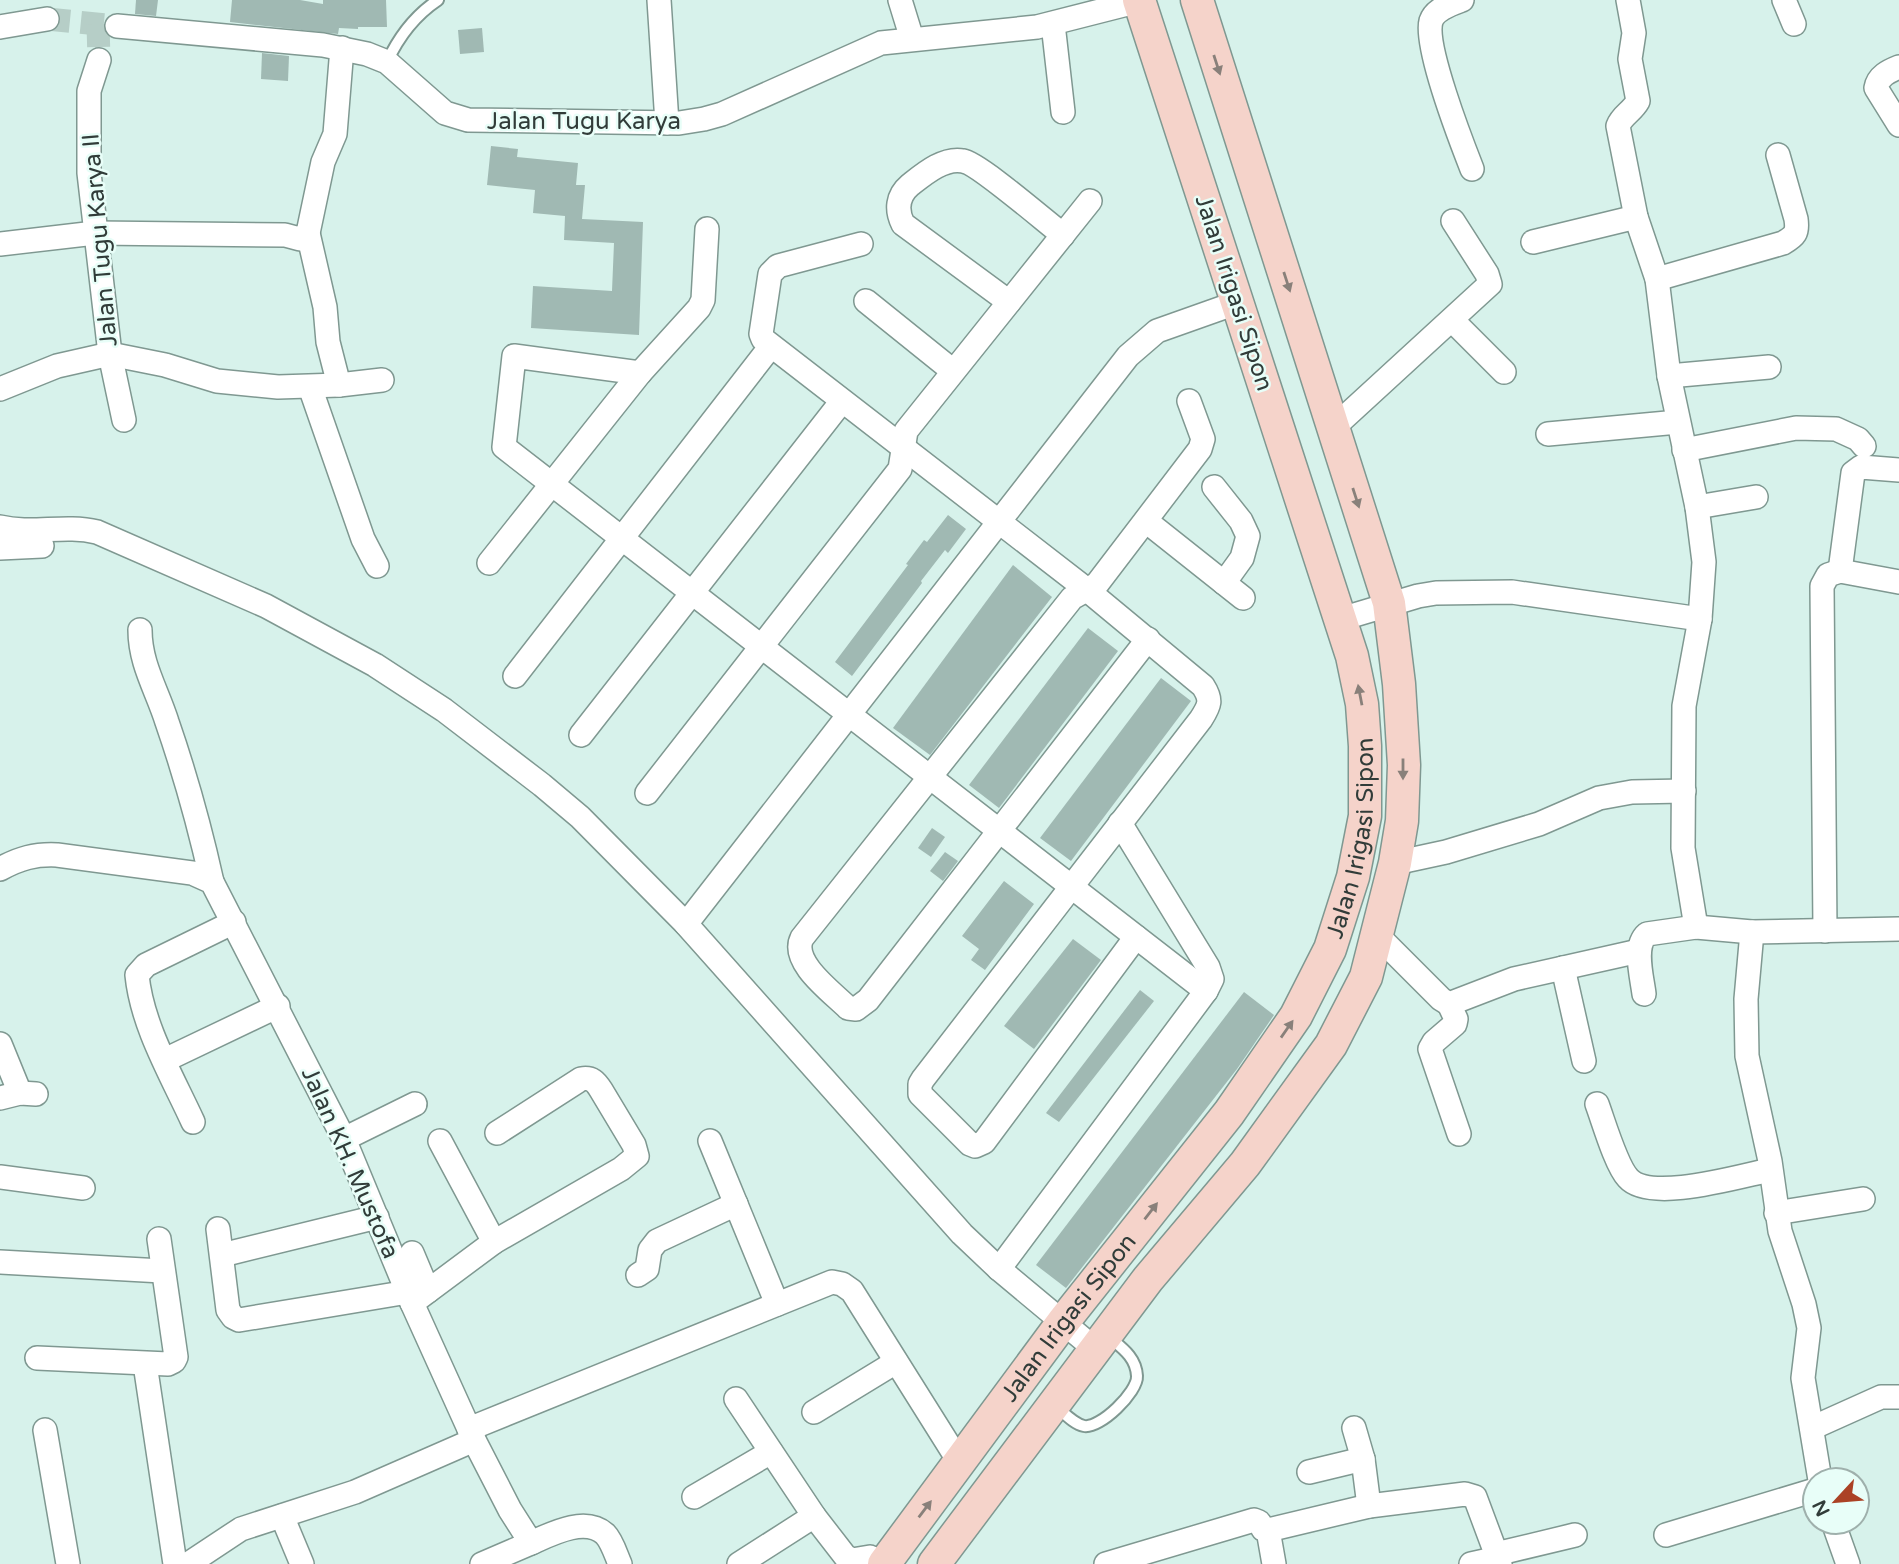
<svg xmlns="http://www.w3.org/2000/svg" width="1899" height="1564" font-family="'Varela Round',sans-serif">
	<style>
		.building { fill: #a0b9b3 }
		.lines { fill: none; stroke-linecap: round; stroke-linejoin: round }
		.street-tunnel { stroke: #b6cec7; stroke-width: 23; stroke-dasharray: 23 11; stroke-linecap: butt }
		.lane-casing { stroke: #7f9891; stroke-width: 14 }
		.street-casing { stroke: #7f9891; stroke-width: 26 }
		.secondary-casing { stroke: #7f9891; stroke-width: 35 }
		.lane { stroke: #fff; stroke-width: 10 }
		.street { stroke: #fff; stroke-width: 23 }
		.secondary { stroke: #f5d3ca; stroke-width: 32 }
		.oneway { fill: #89807a }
		.labels { text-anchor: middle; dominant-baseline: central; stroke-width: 5; stroke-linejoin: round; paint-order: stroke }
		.street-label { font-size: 24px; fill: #313c39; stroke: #e8fef8 }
	</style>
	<rect width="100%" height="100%" fill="#d7f2eb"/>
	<!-- building -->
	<g class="building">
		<path d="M136 0H158L156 16 135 14Z"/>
		<path d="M232 0H300L323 4V0H386L387 27H358V29L339 28 338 34 230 22Z"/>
		<path d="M482 28 484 52 460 54 458 30Z"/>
		<path d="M262 53 289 56 288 81 261 79Z"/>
		<path d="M491 146 518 149 517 157 578 163 576 185H585L582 219 643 222 639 335 531 328 533 286 612 291 614 243 564 240 565 216 533 213 535 190 487 185Z"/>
		<path d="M948 515 966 529 948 553 945 550 921 581 922 583 852 676 835 662 908 565 906 564 924 540 927 542Z"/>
		<path d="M1013 565 1052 597 930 755 893 728Z"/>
		<path d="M1088 628 1118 651 999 808 969 785Z"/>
		<path d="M1161 678 1191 701 1071 861 1040 838Z"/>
		<path d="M932 828 945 837 931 857 918 848Z"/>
		<path d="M945 852 958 861 943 881 930 871Z"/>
		<path d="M1004 881 1034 904 985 970 971 960 979 949 962 936Z"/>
		<path d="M1073 939 1101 960 1034 1049 1004 1026Z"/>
		<path d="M1140 990 1154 1001 1059 1122 1046 1113Z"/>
		<path d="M1244 992 1274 1015 1237 1069 1066 1288 1036 1265Z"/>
	</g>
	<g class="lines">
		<!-- street-tunnel -->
		<g class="street-tunnel">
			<path d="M47 19 117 26"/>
			<path d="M98 24 99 60"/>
		</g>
		<!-- lane casing -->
		<g class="lane-casing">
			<g id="lane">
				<path d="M387 62C399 36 414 16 438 0"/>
				<path d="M1057 1407C1065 1414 1074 1424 1084 1426 1100 1429 1138 1392 1137 1376 1136 1357 1122 1348 1109 1337"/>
			</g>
		</g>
		<!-- street casing -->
		<g class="street-casing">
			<g id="street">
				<path d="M659 0 667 123"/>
				<path d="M900 0 912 39"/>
				<path d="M1462 0C1451 4 1435 9 1431 21 1424 46 1461 141 1472 169"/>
				<path d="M1628 0 1634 33 1630 59 1638 101C1632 112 1622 115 1618 126L1636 217 1657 279 1669 376 1697 507 1704 562 1700 619 1684 706 1683 848 1696 927"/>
				<path d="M1784 0 1794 24"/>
				<path d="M1053 24 1063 112"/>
				<path d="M117 26 323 45 367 54 387 62 445 113 468 120 679 123 704 119 722 114 881 43 1037 27 1143 0"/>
				<path d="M0 27 47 19"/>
				<path d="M99 60 89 91V173L110 354 124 420"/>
				<path d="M1899 67C1889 71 1878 76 1876 88L1899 125"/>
				<path d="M308 233 325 307 328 342 339 385"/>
				<path d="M1533 242 1636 217"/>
				<path d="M0 244 95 233 285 235 300 239 308 233 323 162 335 134 342 48"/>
				<path d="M861 244 778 266 770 274 761 334 763 339 1086 589 1203 686C1212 700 1210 705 1201 719L923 1079 920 1084V1094L970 1144 975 1146 984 1142 1136 937"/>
				<path d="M1657 279 1783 243C1795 236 1798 233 1796 219L1778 155"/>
				<path d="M866 301 953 371"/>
				<path d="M1009 302 903 224C896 210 897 196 910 185 924 174 944 157 963 161 978 163 1046 222 1063 235"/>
				<path d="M1452 320 1504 372"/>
				<path d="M640 373 514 356 504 447 1206 991"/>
				<path d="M1669 376 1769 367"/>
				<path d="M310 387 363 539 377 566"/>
				<path d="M0 389 57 366 110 354 165 365 217 381 278 387 339 385 382 380"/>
				<path d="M1333 428 1490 284 1487 274 1453 221"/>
				<path d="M1548 434 1678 422"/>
				<path d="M1684 450 1796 428 1836 429 1858 439 1864 446"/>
				<path d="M1214 487 1241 521 1248 536 1242 558 1224 583"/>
				<path d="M1697 507 1756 497"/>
				<path d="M1146 521 1243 598"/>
				<path d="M0 527C32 535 64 524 97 532L266 606 375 665 444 710 542 785 580 817 686 924 962 1234 999 1269 1095 1349"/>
				<path d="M0 548 42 546"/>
				<path d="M489 563 640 373 699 308 703 300 707 229"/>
				<path d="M1840 571 1853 473 1861 467 1899 470"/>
				<path d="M1341 619 1418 596 1436 593 1512 592 1700 619"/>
				<path d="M140 630C140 664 157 690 167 722 185 774 200 828 212 882"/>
				<path d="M1148 639 868 1000 856 1009 848 1008C832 992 790 962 802 938L1072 598 1097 584 1200 449 1203 439 1189 401"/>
				<path d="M515 676 771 346"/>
				<path d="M581 735 842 401"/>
				<path d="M647 793 900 469 906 431 1090 201"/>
				<path d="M1395 863 1446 852 1539 824 1599 798 1632 792 1684 791"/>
				<path d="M0 869C20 858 35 854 57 855L192 873 212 882 344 1139 412 1303 474 1440 510 1510 531 1543C551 1534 585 1516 605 1534 612 1541 616 1555 620 1564"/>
				<path d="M686 924 1128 356 1157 331 1236 303"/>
				<path d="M1825 931 1822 586 1828 575 1840 571 1899 582"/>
				<path d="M1752 932 1746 999 1747 1056 1770 1161 1780 1231 1804 1304 1809 1328 1803 1378 1820 1480"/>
				<path d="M1377 935 1441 999 1449 1004 1514 979 1639 951"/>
				<path d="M1563 968 1584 1061"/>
				<path d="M1644 994C1642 977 1633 946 1647 934L1696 927 1752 932 1899 929"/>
				<path d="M1449 1004 1456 1019 1455 1024 1434 1042 1430 1049 1459 1134"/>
				<path d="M0 1044 20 1093"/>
				<path d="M165 1060 278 1006"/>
				<path d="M0 1098 20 1093 36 1094"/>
				<path d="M1597 1104C1604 1123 1616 1165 1628 1178 1650 1203 1740 1176 1770 1170"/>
				<path d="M193 1122C172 1076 142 1026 137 975L146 965 234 922"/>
				<path d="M344 1139 415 1104"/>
				<path d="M440 1141 494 1242"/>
				<path d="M710 1141 777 1304"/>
				<path d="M0 1177 83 1188"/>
				<path d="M1776 1213 1863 1199"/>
				<path d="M218 1229 228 1310 233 1317 239 1320 408 1292"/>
				<path d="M412 1253 428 1291"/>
				<path d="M222 1255 377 1217"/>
				<path d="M0 1262 162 1271"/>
				<path d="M999 1269 1206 991 1212 979 1208 967 1120 823"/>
				<path d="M638 1275 647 1269 650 1250 657 1241 736 1204"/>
				<path d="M412 1303 494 1242 621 1169 637 1156 634 1145 601 1090C596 1082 592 1077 581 1079L497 1133"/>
				<path d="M37 1358 168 1364 174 1361 176 1357 159 1239"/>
				<path d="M145 1364 175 1564"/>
				<path d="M736 1399 814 1516 845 1556 852 1560 870 1557 881 1564"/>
				<path d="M814 1412 896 1362"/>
				<path d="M1354 1428 1363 1459 1369 1506"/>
				<path d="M1812 1428 1881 1397H1899"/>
				<path d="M469 1429 832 1282 842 1284 852 1291 960 1463"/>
				<path d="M45 1430 68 1564"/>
				<path d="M1309 1472 1363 1459"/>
				<path d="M694 1497 771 1452"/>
				<path d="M282 1516 302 1564"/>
				<path d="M1833 1522 1848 1564"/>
				<path d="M1268 1530 1369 1506 1465 1494 1475 1497 1500 1564"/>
				<path d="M1666 1535 1815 1490"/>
				<path d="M1496 1554 1575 1535"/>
				<path d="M188 1564 241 1529 355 1492 474 1440"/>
				<path d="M482 1564 531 1543"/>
				<path d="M739 1564 814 1516"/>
				<path d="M1106 1564 1254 1520 1259 1522 1263 1529 1268 1530 1274 1564"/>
				<path d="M1471 1564 1498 1558"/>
			</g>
		</g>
		<!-- secondary casing -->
		<g class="secondary-casing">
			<g id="secondary">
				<path id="s1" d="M884 1564 1063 1322 1229 1113 1296 1016 1330 949 1353 877 1365 816V746L1362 704 1352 656 1139 0"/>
				<path d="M934 1564 1148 1279 1245 1164 1331 1045 1366 977 1395 863 1402 821 1404 765 1399 684 1389 603 1197 0"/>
			</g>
		</g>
		<!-- lane -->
		<use href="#lane" class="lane"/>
		<!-- street -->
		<use href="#street" class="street"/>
		<!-- secondary -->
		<use href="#secondary" class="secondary"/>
	</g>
	<!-- one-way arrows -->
	<defs><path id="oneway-solid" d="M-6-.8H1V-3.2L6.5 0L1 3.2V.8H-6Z" transform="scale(1.75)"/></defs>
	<g class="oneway">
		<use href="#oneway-solid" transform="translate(1217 65) rotate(72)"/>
		<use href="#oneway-solid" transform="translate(1287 282) rotate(72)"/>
		<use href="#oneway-solid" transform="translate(1356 498) rotate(72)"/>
		<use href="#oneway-solid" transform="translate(1360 695) rotate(-101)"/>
		<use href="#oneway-solid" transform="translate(1403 769) rotate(90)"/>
		<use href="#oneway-solid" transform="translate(1287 1029) rotate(-55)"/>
		<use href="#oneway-solid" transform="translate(1151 1211) rotate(-52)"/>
		<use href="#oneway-solid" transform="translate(925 1509) rotate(-53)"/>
	</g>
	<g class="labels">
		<!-- street labels -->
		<g class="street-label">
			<text x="584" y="121">Jalan Tugu Karya</text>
			<text transform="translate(100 240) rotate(-95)">Jalan Tugu Karya II</text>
			<text transform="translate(1234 293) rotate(72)">Jalan Irigasi Sipon</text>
			<text stroke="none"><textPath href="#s1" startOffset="875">Jalan Irigasi Sipon</textPath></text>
			<text transform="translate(350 1163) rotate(66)">Jalan KH. Mustofa</text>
			<text stroke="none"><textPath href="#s1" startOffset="308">Jalan Irigasi Sipon</textPath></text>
		</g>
	</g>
	<!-- north arrow -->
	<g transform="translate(1836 1501) rotate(244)"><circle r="33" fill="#e8fef8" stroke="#9fb0ac" stroke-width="2"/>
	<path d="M0-5L12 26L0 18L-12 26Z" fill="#ab4225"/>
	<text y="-10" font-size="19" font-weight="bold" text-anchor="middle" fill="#313c39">N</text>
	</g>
</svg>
